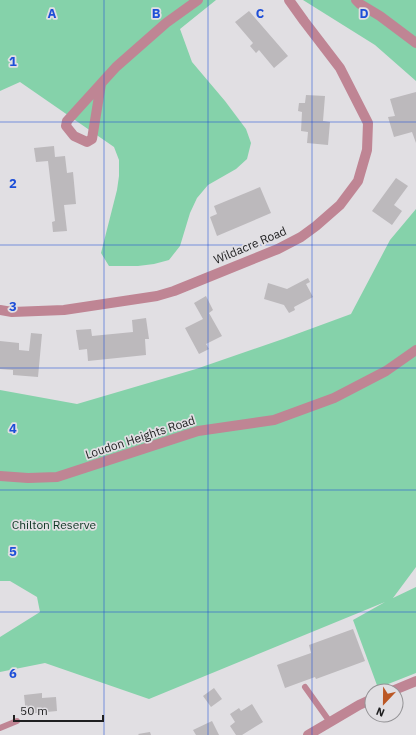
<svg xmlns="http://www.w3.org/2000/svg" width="416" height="735" font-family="'IBM Plex Sans',sans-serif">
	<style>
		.green { fill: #85d2aa }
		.building { fill: #bcb9bc }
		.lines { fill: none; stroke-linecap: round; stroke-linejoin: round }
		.service { stroke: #bf8594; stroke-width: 6 }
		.minor { stroke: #bf8594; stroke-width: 10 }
		.tertiary { stroke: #bf8594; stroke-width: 10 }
		.grid { fill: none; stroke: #1d4ed8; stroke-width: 1; stroke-opacity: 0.55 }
		.labels { text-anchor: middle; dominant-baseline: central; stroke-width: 3.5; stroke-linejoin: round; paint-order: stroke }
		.street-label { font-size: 12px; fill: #1f1f20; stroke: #e1dfe3 }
		.park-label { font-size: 12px; fill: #0f3524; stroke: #e1dfe3 }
		.grid-label { font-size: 13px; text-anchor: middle; font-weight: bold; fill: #1d4ed8; stroke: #e1dfe3; stroke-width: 3.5; stroke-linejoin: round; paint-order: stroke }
	</style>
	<rect width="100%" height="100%" fill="#e1dfe3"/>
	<!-- green -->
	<g class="green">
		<path d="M0 0H216L180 29 192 62 225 101 246 129 251 143 247 159 236 169 208 185 197 198 190 213 180 246 169 260 154 264 138 266H109L101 253 117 190 119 176V160L114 147 20 82 0 91Z"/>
		<path d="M303 0H416V81L375 45Z"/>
		<path d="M416 209V567L393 598 416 587V673L378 688 353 620 385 602 149 699 45 663 0 672V637L40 612 37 597 10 581H0V390L77 404 196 369 283 339 351 314 390 240Z"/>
	</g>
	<!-- building -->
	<g class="building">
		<path d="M249 11 288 56 274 68 259 50 256 53 250 46 253 43 235 22Z"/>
		<path d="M416 92V143L412 132 394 137 388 117 395 116 390 99Z"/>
		<path d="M306 95 325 96 323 121 330 122 328 145 307 143 308 132 301 131 302 112 298 111 299 103H305Z"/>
		<path d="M54 146 55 157 65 156 67 173 73 172 76 204 64 205 67 231 53 232 52 222 55 221 48 161 36 162 34 148Z"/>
		<path d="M396 178 408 186 394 205 402 211 392 225 372 211Z"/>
		<path d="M260 187 271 213 217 236 210 217 217 214 214 206Z"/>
		<path d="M308 278 310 282 306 284 313 297 294 307 295 310 289 313 284 305 264 299 268 283 287 289Z"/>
		<path d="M206 296 213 310 209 313 222 336 206 344 209 349 199 354 185 328 203 319 194 303Z"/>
		<path d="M146 318 149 339H145L146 355 88 361 87 349 79 350 76 330 91 329 92 336 133 332 132 320Z"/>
		<path d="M31 333 42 334 38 377 13 375V370L0 369V341L19 343V350L29 351Z"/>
		<path d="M353 629 365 661 316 679 315 677 285 688 277 665 311 653 309 645Z"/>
		<path d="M214 688 222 699 211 707 203 696Z"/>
		<path d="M42 693V698L56 697 57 711 26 714 24 695Z"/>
		<path d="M252 704 263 722 242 735H236L230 726 235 722 230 714 239 708 241 711Z"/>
		<path d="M212 721 219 735H196L193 730Z"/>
		<path d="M150 732 151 735H139L138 734Z"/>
	</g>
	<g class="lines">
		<!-- service -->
		<g class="service">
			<path d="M305 687 330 722"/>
			<path d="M0 728 17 721"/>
		</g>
		<!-- minor -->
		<g class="minor">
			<path d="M101 84 92 139 87 142 74 136 66 126 67 121 116 67 166 23 198 0"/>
			<path d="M0 310 12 312 64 310 157 296 174 291 278 249 301 237 316 226 340 205 358 181 367 150 368 123 340 68 304 21 289 0"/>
			<path d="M392 691 416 681"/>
			<path d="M308 735 359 705 372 699"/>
		</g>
		<!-- tertiary -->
		<g class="tertiary">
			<path d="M356 0 360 4 380 16 416 43"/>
			<path d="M0 476 28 478 57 477 198 431 274 420 334 398 386 371 416 350"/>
		</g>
	</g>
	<!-- grid -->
	<path class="grid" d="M104 0V735M208 0V735M312 0V735M0 122H416M0 245H416M0 368H416M0 490H416M0 612H416"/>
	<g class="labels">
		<!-- street labels -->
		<g class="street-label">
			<text transform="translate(250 245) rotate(-23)">Wildacre Road</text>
			<text transform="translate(140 437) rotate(-18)">Loudon Heights Road</text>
		</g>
		<!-- park labels -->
		<g class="park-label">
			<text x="54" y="524">Chilton Reserve</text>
		</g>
	</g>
	<g class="grid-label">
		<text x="52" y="18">A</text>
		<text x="156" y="18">B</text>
		<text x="260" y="18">C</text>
		<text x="364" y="18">D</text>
		<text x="13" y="66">1</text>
		<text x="13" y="188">2</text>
		<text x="13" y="311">3</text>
		<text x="13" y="433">4</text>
		<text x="13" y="556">5</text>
		<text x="13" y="678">6</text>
	</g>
	<!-- north arrow -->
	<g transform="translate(384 703) rotate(202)"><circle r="19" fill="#e1dfe3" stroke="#939295"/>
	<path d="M0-3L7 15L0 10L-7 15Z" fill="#bb5724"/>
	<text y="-6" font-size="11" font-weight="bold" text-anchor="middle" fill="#1f1f20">N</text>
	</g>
	<!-- scale -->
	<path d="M14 715v6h89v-6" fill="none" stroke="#1f1f20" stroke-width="2"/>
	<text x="20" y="715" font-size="12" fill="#1f1f20" stroke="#e1dfe3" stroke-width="3" paint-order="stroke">50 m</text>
</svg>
